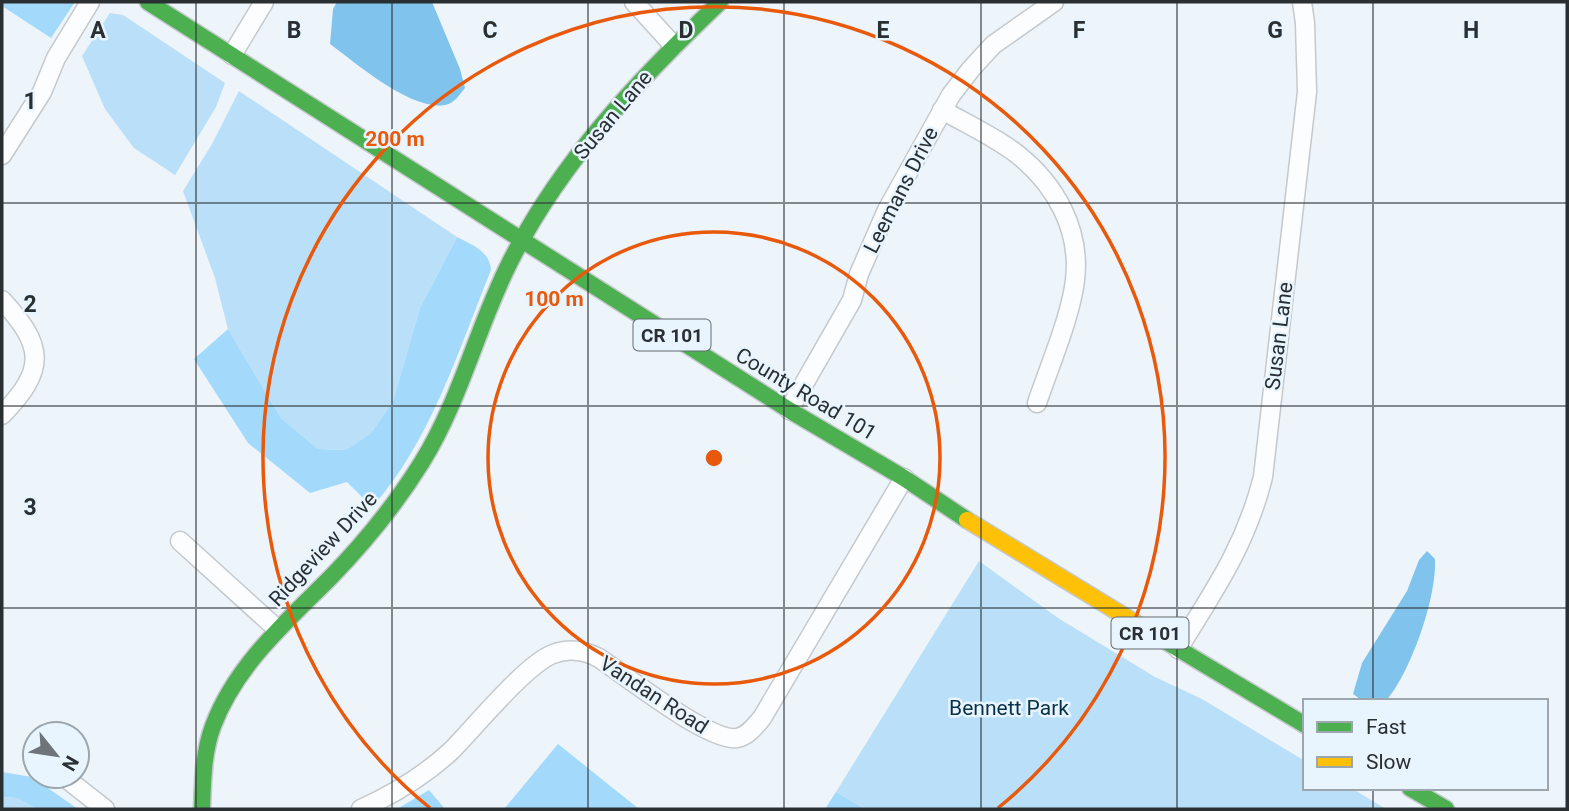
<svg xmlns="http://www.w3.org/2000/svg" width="1569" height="811" font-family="Roboto,sans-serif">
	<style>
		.green { fill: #badff8 }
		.forest { fill: #a3dafc }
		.water { fill: #80c4ed }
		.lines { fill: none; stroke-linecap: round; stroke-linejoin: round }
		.street-casing { stroke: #c4c9cd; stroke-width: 21 }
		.fast-casing { stroke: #c4c9cd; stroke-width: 19 }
		.slow-casing { stroke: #c4c9cd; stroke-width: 19 }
		.street { stroke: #fcfdfe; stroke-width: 18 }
		.fast { stroke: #4caf50; stroke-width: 16 }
		.slow { stroke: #ffc107; stroke-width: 16 }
		.grid { fill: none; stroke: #2a2f32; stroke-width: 2; stroke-opacity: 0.55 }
		.ring { fill: none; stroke: #e8590c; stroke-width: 3.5 }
		.labels { text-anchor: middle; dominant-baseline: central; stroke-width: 5; stroke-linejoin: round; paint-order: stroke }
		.shield { fill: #e8f5ff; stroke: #636a70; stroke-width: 2 }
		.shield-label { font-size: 19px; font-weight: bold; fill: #2a2f32 }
		.street-label { font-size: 21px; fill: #2a2f32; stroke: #e8f5ff }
		.park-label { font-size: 21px; fill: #073148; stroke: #e8f5ff }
		.grid-label { font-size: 23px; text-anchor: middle; font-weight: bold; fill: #2a2f32; stroke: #e8f5ff; stroke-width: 5; stroke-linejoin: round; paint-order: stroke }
		.centre { fill: #e8590c; stroke: #e8f5ff; stroke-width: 3.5 }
		.ring-label { font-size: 21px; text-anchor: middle; font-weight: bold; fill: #e8590c; stroke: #e8f5ff; stroke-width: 5; stroke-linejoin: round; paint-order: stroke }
	</style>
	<rect width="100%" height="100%" fill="#edf4fa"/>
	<!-- green -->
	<g class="green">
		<path d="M110 13 123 15 225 83 216 107 175 175 134 148 105 109 82 56Z"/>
		<path d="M239 91 457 237 420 308 393 401 371 433 346 450 318 449 281 418 228 329 215 278 183 191 212 144Z"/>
		<path d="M979 561 1058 618 1155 677 1202 699 1305 761V788H1351L1386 809H865L836 792Z"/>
		<path d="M2 797 17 798 37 809H2Z"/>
	</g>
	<!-- forest -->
	<g class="forest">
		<path d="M2 2H75L51 38 2 6Z"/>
		<path d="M457 237C472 245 490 251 491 270 459 349 430 443 372 507L347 482 310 493 248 443 194 359 228 329 281 418 318 449 346 450 371 433 393 401 420 308Z"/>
		<path d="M558 744 639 809H504Z"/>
		<path d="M2 772 32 777 78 809H37L17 798 2 797Z"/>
		<path d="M429 790 445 809H397Z"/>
		<path d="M836 792 865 809H825Z"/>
	</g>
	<!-- water -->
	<g class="water">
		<path d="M337 2H432L460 69 465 88C459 95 455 103 445 105 411 111 356 63 330 44L333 9Z"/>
		<path d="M1427 551 1435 559C1437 597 1411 672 1386 701H1363L1353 694 1362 663 1407 591 1419 560Z"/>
	</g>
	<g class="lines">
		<!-- street casing -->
		<g class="street-casing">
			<g id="street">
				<path d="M634 2 674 46"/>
				<path d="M232 55 264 2"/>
				<path d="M942 110C967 124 995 137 1017 154 1055 184 1081 229 1075 280 1071 316 1049 367 1037 403"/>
				<path d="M2 155 42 92 56 58 90 2"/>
				<path d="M2 300C44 346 47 369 2 415"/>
				<path d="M789 410 852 300 859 274 887 210 951 95 971 69 993 45 1054 2"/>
				<path d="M180 541 277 629"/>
				<path d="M1178 649C1214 591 1246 545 1263 477L1307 92 1305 23 1302 2"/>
				<path d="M63 776 105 809"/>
				<path d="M361 809C394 794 424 776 451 751 474 728 526 664 553 654 569 648 584 650 599 658 626 676 709 742 737 738 748 736 755 726 762 718L904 478"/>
			</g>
		</g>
		<!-- fast casing -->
		<g class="fast-casing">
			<g id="fast">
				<path d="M148 2 789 410 904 478 967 520"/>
				<path d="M1152 633 1305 725"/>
				<path d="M1410 788 1446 809"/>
				<path d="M202 809C203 781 203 753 213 726 236 665 286 622 330 578 365 542 396 504 422 462 460 401 477 328 509 264 560 162 638 80 720 2"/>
			</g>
		</g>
		<!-- slow casing -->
		<g class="slow-casing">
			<path id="slow" d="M967 520 1152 633"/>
		</g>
		<!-- street -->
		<use href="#street" class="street"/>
		<!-- fast -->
		<use href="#fast" class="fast"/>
		<!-- slow -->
		<use href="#slow" class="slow"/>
	</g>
	<!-- grid -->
	<path class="grid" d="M196 2V809M392 2V809M588 2V809M784 2V809M981 2V809M1177 2V809M1373 2V701M2 203H1567M2 406H1567M2 608H1567M1373 788V809"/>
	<!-- distance rings -->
	<g class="ring">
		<circle cx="714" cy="458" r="226"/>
		<path d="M430 808A451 451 0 1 1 998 808"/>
	</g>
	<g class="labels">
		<!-- shield labels -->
		<g class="shield">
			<rect x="633.5" y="319.5" width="77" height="31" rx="5"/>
			<rect x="1111.5" y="617.5" width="77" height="31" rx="5"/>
		</g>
		<g class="shield-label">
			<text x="672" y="335">CR 101</text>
			<text x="1150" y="633">CR 101</text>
		</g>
		<!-- street labels -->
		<g class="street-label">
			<text transform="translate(613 115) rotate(-50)">Susan Lane</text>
			<text transform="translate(901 190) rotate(-63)">Leemans Drive</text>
			<text transform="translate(1279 336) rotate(-83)">Susan Lane</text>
			<text transform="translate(806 394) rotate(31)">County Road 101</text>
			<text transform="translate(323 549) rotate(-47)">Ridgeview Drive</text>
			<text transform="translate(654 695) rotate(33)">Vandan Road</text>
		</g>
		<!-- park labels -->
		<g class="park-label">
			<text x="1009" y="708">Bennett Park</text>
		</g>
	</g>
	<g class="grid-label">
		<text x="98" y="38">A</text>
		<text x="294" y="38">B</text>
		<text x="490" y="38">C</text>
		<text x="686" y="38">D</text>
		<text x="883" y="38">E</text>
		<text x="1079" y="38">F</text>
		<text x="1275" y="38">G</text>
		<text x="1471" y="38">H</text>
		<text x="30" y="109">1</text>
		<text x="30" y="312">2</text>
		<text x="30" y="515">3</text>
	</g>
	<circle cx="714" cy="458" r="10" class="centre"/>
	<g class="ring-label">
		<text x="395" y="146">200 m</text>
		<text x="554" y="306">100 m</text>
	</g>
	<!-- border -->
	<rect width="1569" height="811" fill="none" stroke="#2a2f32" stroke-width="7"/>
	<!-- legend -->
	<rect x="1303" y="699" width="245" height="91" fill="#e8f5ff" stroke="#9ca6ad" stroke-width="2"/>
	<rect x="1317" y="722" width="35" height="10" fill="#4caf50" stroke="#9ca6ad" stroke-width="2"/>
	<text x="1366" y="734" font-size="21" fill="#2a2f32">Fast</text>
	<rect x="1317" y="757" width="35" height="10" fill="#ffc107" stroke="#9ca6ad" stroke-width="2"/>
	<text x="1366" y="769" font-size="21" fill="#2a2f32">Slow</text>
	<!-- north arrow -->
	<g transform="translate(56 755) rotate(120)"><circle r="33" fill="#e8f5ff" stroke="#9ca6ad" stroke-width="2"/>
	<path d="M0-5L12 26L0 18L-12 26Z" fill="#6e7478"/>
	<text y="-10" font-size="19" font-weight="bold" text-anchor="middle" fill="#2a2f32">N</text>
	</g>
</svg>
